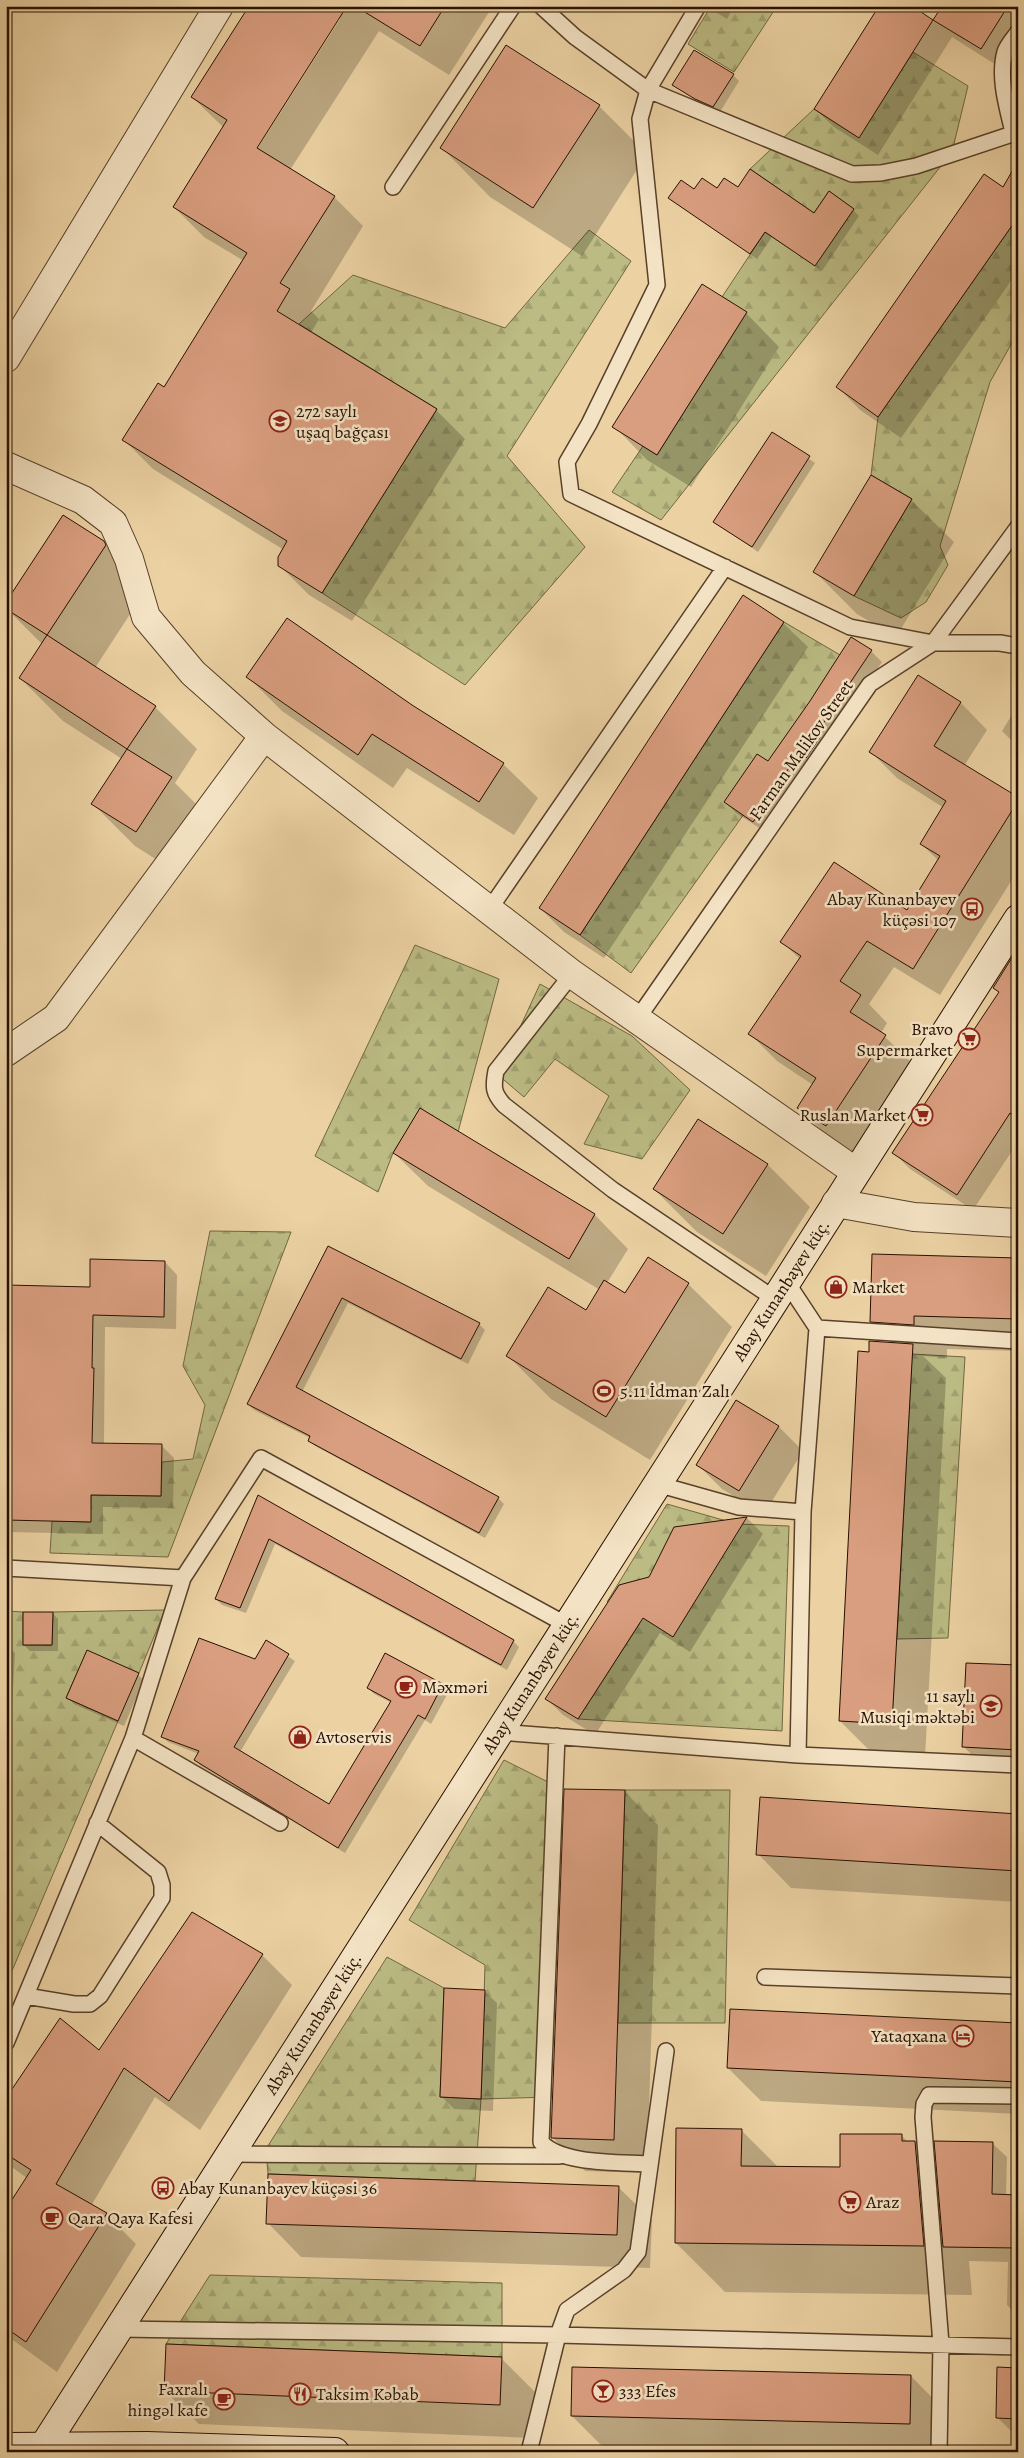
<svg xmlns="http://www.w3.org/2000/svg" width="1024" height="2458" font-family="Alegreya,serif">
<defs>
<pattern id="forest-firs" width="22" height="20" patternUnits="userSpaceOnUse" patternTransform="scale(1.25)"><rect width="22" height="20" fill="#bbbb83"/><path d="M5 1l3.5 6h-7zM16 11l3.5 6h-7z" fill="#a1a06f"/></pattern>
</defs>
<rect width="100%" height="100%" fill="#ecd2a3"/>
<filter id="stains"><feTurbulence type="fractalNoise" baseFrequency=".004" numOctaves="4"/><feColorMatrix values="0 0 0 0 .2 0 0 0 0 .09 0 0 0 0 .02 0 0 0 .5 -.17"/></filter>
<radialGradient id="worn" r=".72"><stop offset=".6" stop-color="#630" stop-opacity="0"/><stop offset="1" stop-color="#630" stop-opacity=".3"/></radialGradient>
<path fill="url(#forest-firs)" stroke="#716642" d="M711 6H777L734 72 688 44Z
M913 52 968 86 952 152 661 520 612 492 643 446 657 455 746 313 722 297 765 232 815 265 854 209 829 191 814 213 750 169 814 109 859 137Z
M1018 217V332L990 382 940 546 948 565 926 602 901 618 854 596 912 499 871 475 878 417Z
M589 230 631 261 507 456 585 547 465 685 322 593 437 409 299 324 353 275 505 328Z
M784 622 852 662 631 973 580 935Z
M415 945 499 979 458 1132 420 1109 393 1153 378 1192 315 1156Z
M540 984 632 1036 690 1090 642 1159 584 1144 609 1096 555 1059 524 1097 498 1075Z
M210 1231 291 1232 168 1557 50 1553 52 1521 90 1522 91 1495 161 1496 162 1462 193 1459 205 1405 183 1366Z
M912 1354 965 1357 948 1638 897 1639Z
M667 1504 737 1524 789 1526 782 1731 578 1719 640 1623 607 1602Z
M165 1610 139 1673 87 1651 66 1698 118 1721 6 1985V1611L23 1612V1645H52L53 1612Z
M504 1760 560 1788 551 2097 481 2099 475 2181 268 2174 266 2149 387 1957 444 1988 440 2097 481 2099 485 1965 409 1920Z
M625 1790H730L725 2023H618Z
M210 2275 502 2283V2357L166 2344Z"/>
<path fill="#0003" fill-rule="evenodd" d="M251 6H493L449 75 379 31 290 170 334 197 363 226 311 311 319 319 311 333 436 410 465 439 352 621 309 595 279 565 284 550 153 469 124 440 165 389 244 261 204 237 174 207 224 128 192 97ZM337 19H340L254 154 252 152Z
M706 6H734L727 19Z
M909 6 934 22 943 6H1018V49L1004 70 952 37 878 155 834 127 815 109Z
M733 75 739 81 720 112 702 105 674 85Z
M599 106 647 154 582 256 490 197 442 148Z
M1018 164V271L901 438 860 410 838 387 1004 189Z
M738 189 814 215 853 210 859 216 822 271 772 237 757 259 670 198 694 191Z
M746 313 779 347 691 487 647 460 614 426Z
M772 433 815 463 758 552 715 522Z
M911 500 954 542 896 637 857 614 815 572Z
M103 542 147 588 95 668 155 707 197 749 175 783 213 821 179 874 135 846 93 804 122 759 63 721 20 678 42 644 6 608Z
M743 597 783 623 808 647 604 958 564 932 540 908Z
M871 651 882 662 826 745 764 831 736 813 726 802 768 763Z
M918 676 961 703 987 730 964 766 1018 799V870L940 995 894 967 869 1004 887 1023 881 1033 912 1063 853 1152 825 1134 798 1107 813 1085 777 1061 750 1034 800 959 782 942 908 911 939 861 921 844 944 808 897 778 871 752Z
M248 677 412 706 503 764 538 798 514 835 407 768 393 788 282 711Z
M1018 705V747L1002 731Z
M1018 951V1142L973 1210 910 1169 894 1153 1000 993 994 987Z
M420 1110 595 1215 628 1249 607 1283 626 1295 688 1284 732 1327 650 1460 551 1399 507 1355 586 1312 600 1290 428 1186 394 1153Z
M698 1121 768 1165 810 1207 766 1276 697 1232 654 1189Z
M329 1248 479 1324 485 1330 468 1364 348 1303 302 1392 498 1498 504 1504 485 1538 315 1446 309 1441 310 1438 254 1410 248 1404Z
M1018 1259V1351L947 1349V1358L923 1356 946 1378 925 1757 873 1754 840 1721 893 1344 871 1322Z
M165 1262 177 1275 176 1329 105 1327 104 1444 162 1446 174 1458 173 1508 103 1507V1534L6 1532V1286L91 1288Z
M737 1401 779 1427 803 1451 764 1514 722 1489 698 1465Z
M259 1497 513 1641 519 1647 507 1670 275 1544 246 1613 222 1605 216 1599Z
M747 1518 763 1534 690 1652 660 1633 595 1735 563 1715 547 1699 650 1578 675 1529Z
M52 1613 58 1619V1651H30L24 1645Z
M266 1642 295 1661 240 1752 329 1806 392 1703 374 1694 368 1688 385 1655 443 1685 449 1691 431 1724 425 1720 345 1853 201 1766 195 1760 199 1754 168 1742 162 1736 255 1661Z
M6 1644 15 1653 6 1813Z
M88 1652 138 1675 144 1680 124 1726 74 1704 68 1698Z
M1018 1666V1761L976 1759 964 1747Z
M625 1792 658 1825 647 2173 585 2171 552 2137Z
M1018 1815V1902L791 1888 758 1854Z
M262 1955 292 1985 200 2130 155 2097 91 2206 106 2214 136 2244 57 2372 6 2335V2211L27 2178 6 2163V2100L99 2051Z
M484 1991 497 2003 493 2111 454 2109 441 2096Z
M1018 2025V2114L761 2101 728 2068Z
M741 2130 779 2168 841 2169 902 2136 908 2142H915L937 2165 992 2143 1007 2157 1006 2196H1018V2316L1007 2305 1008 2262 969 2261 972 2295 725 2292 676 2243Z
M618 2187 652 2220 650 2268 301 2257 268 2223Z
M501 2358 535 2392 533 2438 199 2424 165 2391Z
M1018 2369V2438L997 2417Z
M911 2376 944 2410 943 2452H724L605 2449 572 2416Z"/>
<path fill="#d99e7f" stroke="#271001" d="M249 6H347L257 148 335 196 280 283 290 289 277 311 437 409 322 593 278 566V557L287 541 122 440 158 383 164 387 247 253 173 207 227 120 191 97Z
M355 6H445L420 46Z
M879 6H912L933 20 859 138 814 109Z
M942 6H1008L981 49 933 20Z
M506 45 600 105 533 208 440 148Z
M694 50 734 74 713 107 695 99 672 85Z
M1018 161V217L878 417 836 387 984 174 1003 187Z
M750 169 814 213 829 191 854 209 815 266 765 232 750 254 668 198 681 180 694 189 702 178 717 188 724 178 738 187Z
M702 284 747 312 657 455 612 427Z
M772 432 810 456 752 547 713 522Z
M871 475 912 499 854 596 813 572Z
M63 515 104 541 106 545 47 635 6 609V602Z
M743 595 784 622 580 935 539 908Z
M287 618 412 705 504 763 479 802 372 734 358 755 246 677Z
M47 635 156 706 127 749 19 678Z
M851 637 872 650 816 734 820 737 806 758 799 753 753 822 724 802 757 754 768 761 810 701Z
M918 675 961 702 934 746 1018 797V801L913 969 867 941 840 981 861 995 850 1012 886 1035 826 1126 797 1108 816 1078 748 1034 801 956 780 942 834 862 907 910 940 856 920 844 946 801 869 752Z
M127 749 172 777 136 832 91 804Z
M1018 948V1119L1010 1113 957 1195 892 1153 999 992 993 988Z
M420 1108 595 1214 569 1259 393 1153Z
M698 1119 768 1164 723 1234 653 1189Z
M328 1246 480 1323 461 1359 342 1298 296 1387 499 1497 479 1533 308 1441 310 1436 247 1404Z
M872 1254 1018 1258V1319L914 1316V1325L870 1322Z
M648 1257 689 1283 606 1417 506 1356 548 1287 586 1310 604 1280 625 1293Z
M90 1259 165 1261 164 1317 93 1315 92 1368H94L92 1443 162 1444 161 1496 91 1495V1522L6 1520V1285L90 1287Z
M869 1341 913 1344 892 1724 839 1721 858 1351 869 1352Z
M736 1400 779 1426 739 1491 696 1465Z
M258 1495 514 1640 501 1665 269 1539 240 1608 215 1599Z
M747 1517 673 1637 643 1618 578 1719 545 1699 619 1585 649 1577 674 1527Z
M23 1612H53L52 1645H23Z
M199 1638 255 1659 266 1640 289 1654 234 1747 329 1804 391 1701 367 1688 385 1653 443 1684 425 1719 418 1715 338 1848 194 1760 199 1751 161 1737Z
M87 1650 139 1673 118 1721 66 1698Z
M966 1663 1018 1665V1750L962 1747Z
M564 1789 625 1790 614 2140 551 2138Z
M760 1797 1018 1814V1871L756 1855Z
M192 1912 263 1954 169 2101 124 2068 56 2184 107 2213 26 2342 6 2328V2209L31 2170 6 2154V2098L60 2018 99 2050Z
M444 1988 485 1990 481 2099 440 2097Z
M730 2009 1018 2023V2082L727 2068Z
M676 2128 742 2129 741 2166 840 2167V2134H902V2141H915L924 2246 675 2243Z
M934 2141 993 2142 992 2194 1018 2195V2248L943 2247Z
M268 2174 619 2186 617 2235 266 2224Z
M166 2344 502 2357 500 2405 164 2391Z
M572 2367 911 2375 910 2424 571 2416Z
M997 2367 1018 2368V2419L996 2418Z"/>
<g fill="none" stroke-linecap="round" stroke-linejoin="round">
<g stroke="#58402a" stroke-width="18">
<path id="lane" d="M541 6 575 37 648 90 852 174 881 173 916 166 1018 132
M698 6 648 90 640 119 657 285 589 424 567 462 571 494 850 627 933 643H1000L1018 646
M1013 132C1007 107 998 77 1005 52 1007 45 1014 38 1018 32
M393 187 513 6
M489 910 725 567
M572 974 496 1071C493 1087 493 1093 504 1105L613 1190 775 1299
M638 1018 870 684 933 643 1018 527
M786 1281 817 1328 803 1512 798 1755 1018 1765
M817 1328 1018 1341
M657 1484 739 1507 803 1512
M6 1568 183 1578
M499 1732 798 1755
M557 1736 541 2142C561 2165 621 2162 650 2164
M133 1738 280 1823
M765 1977 1018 1986
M26 1996 74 2004H90L100 1996 162 1898V1885L158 1872 97 1823
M6 2043 133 1738 183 1578 261 1458 567 1625
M229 2154 560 2156
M118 2329 558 2335 1018 2347
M529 2452 558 2335 567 2310 624 2270 638 2252 666 2051
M939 2452 941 2344 923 2117 924 2104 929 2095 1018 2096"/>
</g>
<g stroke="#58402a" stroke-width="30">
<path id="street" d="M6 358 219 6
M6 466 83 500 113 523 129 559 146 617 193 673 264 736 572 974 856 1172
M6 1052 56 1018 264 736
M836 1203 914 1217 1018 1223"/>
</g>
<g stroke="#271001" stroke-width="30">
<g id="secondary">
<path d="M6 2447 147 2446 335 2452"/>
<path id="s1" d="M40 2452 1018 919"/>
</g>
</g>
<use href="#lane" stroke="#f3e2c3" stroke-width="15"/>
<use href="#street" stroke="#f3e2c3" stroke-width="28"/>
<use href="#secondary" stroke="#f3e2c3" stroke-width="28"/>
</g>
<defs>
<g id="school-ring" transform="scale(1.125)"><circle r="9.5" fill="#f3e2c3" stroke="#8f2418" stroke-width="1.5"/><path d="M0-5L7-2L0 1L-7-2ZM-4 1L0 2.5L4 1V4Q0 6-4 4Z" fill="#8f2418"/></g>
<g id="bus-ring" transform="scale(1.125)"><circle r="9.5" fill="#f3e2c3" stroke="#8f2418" stroke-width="1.5"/><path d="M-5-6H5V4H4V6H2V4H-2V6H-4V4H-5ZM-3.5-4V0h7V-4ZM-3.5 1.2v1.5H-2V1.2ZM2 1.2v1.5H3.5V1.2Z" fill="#8f2418"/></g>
<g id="supermarket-ring" transform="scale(1.125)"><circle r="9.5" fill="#f3e2c3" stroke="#8f2418" stroke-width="1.5"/><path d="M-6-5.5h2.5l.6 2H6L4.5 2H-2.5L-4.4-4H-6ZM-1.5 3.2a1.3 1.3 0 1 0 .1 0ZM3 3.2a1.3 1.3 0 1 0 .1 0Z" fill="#8f2418"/></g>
<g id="shop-ring" transform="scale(1.125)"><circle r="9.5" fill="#f3e2c3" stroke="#8f2418" stroke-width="1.5"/><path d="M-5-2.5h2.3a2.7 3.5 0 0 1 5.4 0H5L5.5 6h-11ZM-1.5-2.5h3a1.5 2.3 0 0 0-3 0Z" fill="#8f2418"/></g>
<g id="stadium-ring" transform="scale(1.125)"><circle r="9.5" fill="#f3e2c3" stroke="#8f2418" stroke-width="1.5"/><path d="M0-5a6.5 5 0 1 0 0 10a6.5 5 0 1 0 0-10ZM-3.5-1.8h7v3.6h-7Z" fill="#8f2418"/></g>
<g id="cafe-ring" transform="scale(1.125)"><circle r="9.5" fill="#f3e2c3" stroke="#8f2418" stroke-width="1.5"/><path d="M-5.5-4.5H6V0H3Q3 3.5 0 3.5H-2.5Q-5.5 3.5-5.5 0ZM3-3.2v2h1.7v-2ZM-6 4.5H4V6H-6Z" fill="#8f2418"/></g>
<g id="hotel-ring" transform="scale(1.125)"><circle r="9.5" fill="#f3e2c3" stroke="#8f2418" stroke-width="1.5"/><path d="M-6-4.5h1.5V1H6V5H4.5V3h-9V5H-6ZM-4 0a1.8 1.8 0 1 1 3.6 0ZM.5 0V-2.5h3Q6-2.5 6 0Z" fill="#8f2418"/></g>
<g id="bar-ring" transform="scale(1.125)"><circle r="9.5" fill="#f3e2c3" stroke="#8f2418" stroke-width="1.5"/><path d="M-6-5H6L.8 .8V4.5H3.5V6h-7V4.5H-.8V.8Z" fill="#8f2418"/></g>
<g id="restaurant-ring" transform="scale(1.125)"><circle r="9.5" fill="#f3e2c3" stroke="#8f2418" stroke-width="1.5"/><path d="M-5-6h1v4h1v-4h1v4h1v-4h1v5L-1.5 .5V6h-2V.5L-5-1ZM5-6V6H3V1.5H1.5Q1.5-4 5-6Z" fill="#8f2418"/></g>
</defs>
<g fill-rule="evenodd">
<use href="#school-ring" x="280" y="421"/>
<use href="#bus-ring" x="972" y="909"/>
<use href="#supermarket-ring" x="969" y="1039"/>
<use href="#supermarket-ring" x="922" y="1115"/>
<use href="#shop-ring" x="836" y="1287"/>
<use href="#stadium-ring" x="604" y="1391"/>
<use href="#cafe-ring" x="406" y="1687"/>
<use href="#school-ring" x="991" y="1706"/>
<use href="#shop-ring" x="300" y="1737"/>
<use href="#hotel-ring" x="963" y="2036"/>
<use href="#bus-ring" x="163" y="2188"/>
<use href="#supermarket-ring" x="850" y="2202"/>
<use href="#cafe-ring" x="52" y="2218"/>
<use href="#bar-ring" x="603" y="2391"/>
<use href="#restaurant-ring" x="300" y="2394"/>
<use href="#cafe-ring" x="224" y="2399"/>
</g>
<g text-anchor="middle" stroke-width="5" stroke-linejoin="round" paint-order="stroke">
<g font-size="18" fill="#271001" stroke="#f3e2c3" text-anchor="start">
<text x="296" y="417">272 saylı<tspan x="296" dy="21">uşaq bağçası</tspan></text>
<text x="956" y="905" text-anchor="end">Abay Kunanbayev<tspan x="956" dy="21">küçəsi 107</tspan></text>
<text x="953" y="1035" text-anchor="end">Bravo<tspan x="953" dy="21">Supermarket</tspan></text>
<text x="906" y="1121" text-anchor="end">Ruslan Market</text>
<text x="852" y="1293">Market</text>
<text x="620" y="1397">5.11 İdman Zalı</text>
<text x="422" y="1693">Məxməri</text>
<text x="975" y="1702" text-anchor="end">11 saylı<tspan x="975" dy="21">Musiqi məktəbi</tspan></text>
<text x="316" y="1743">Avtoservis</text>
<text x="947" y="2042" text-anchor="end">Yataqxana</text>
<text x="179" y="2194">Abay Kunanbayev küçəsi 36</text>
<text x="866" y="2208">Araz</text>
<text x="68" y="2224">Qara Qaya Kafesi</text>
<text x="208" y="2395" text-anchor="end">Faxralı<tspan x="208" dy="21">hingəl kafe</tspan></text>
<text x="619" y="2397">333 Efes</text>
<text x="316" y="2400">Taksim Kəbab</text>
</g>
<g font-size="18" fill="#271001" stroke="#f3e2c3">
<text transform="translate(801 750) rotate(-55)" y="6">Farman Malikov Street</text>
<text dy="6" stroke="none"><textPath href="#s1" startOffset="1378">Abay Kunanbayev küç.</textPath></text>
<text dy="6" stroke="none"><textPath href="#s1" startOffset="912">Abay Kunanbayev küç.</textPath></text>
<text dy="6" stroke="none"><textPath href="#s1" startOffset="508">Abay Kunanbayev küç.</textPath></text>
</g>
</g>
<rect width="1024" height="2458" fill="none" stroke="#ecd2a3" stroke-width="25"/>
<rect x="8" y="8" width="1009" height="2443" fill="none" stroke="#271001" stroke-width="2.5"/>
<rect x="12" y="12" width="999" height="2433" fill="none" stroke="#271001"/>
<rect width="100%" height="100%" filter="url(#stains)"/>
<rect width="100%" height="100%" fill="url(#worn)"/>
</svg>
